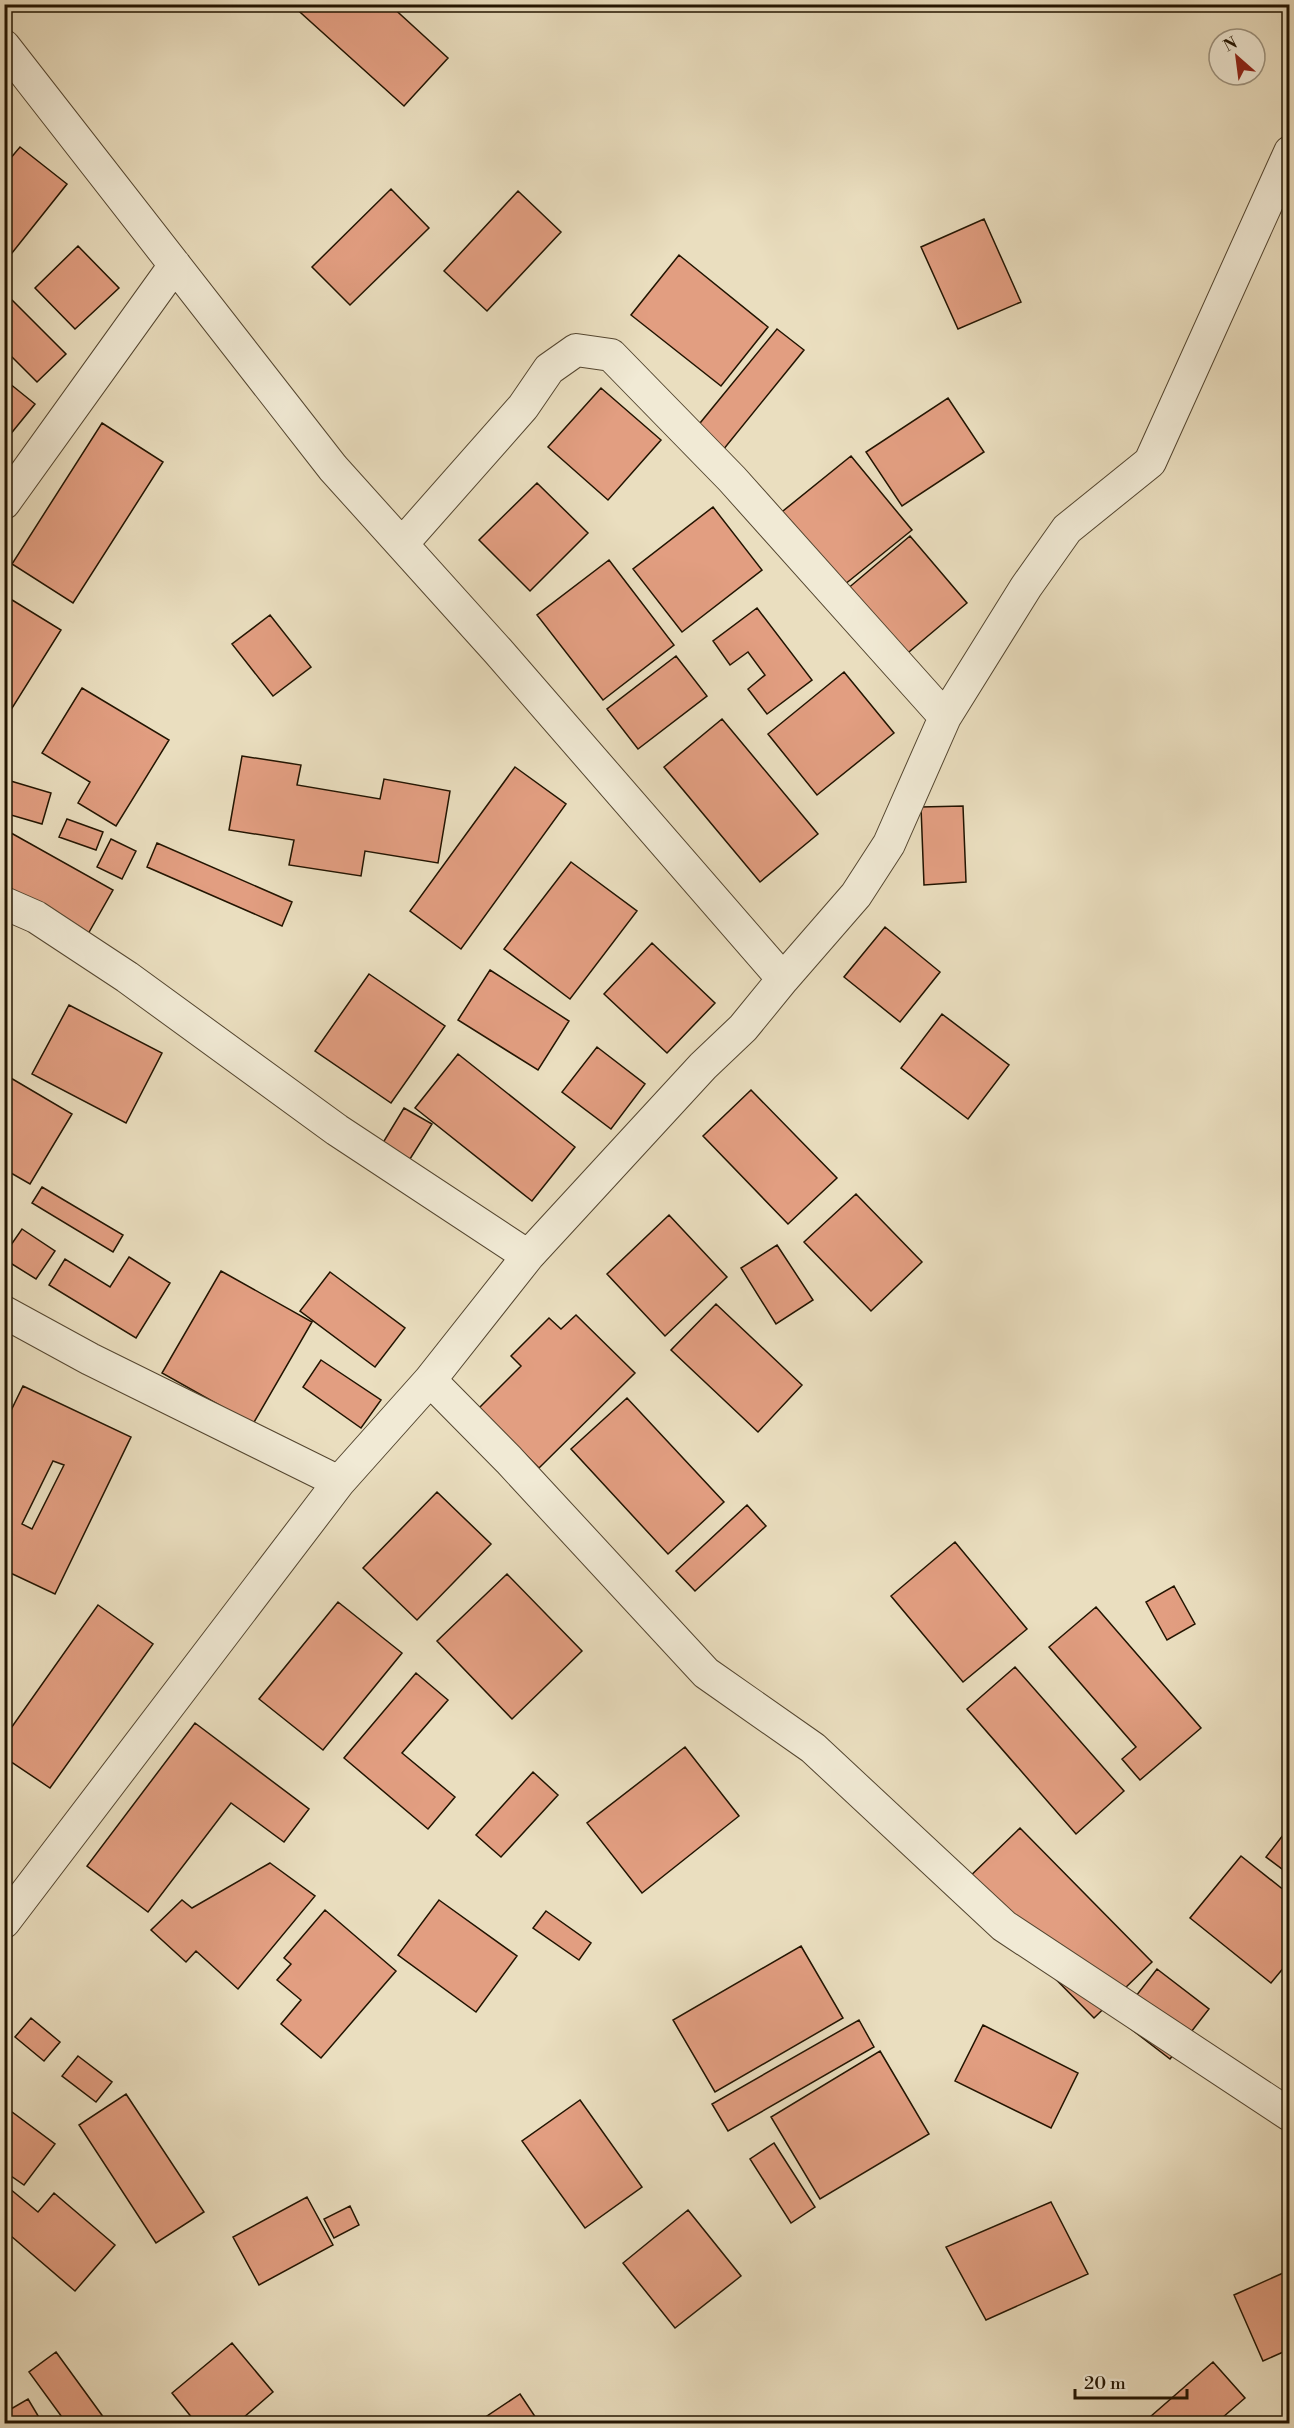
<svg xmlns="http://www.w3.org/2000/svg" width="1294" height="2428" font-family="'Libre Bodoni',serif">
<rect width="100%" height="100%" fill="#eadebf"/>
<filter id="stains"><feTurbulence type="fractalNoise" baseFrequency=".00333" numOctaves="4"/><feColorMatrix values="0 0 0 0 .2 0 0 0 0 .09 0 0 0 0 .02 0 0 0 .5 -.17"/></filter>
<radialGradient id="worn" r=".72"><stop offset=".6" stop-color="#630" stop-opacity="0"/><stop offset="1" stop-color="#630" stop-opacity=".3"/></radialGradient>
<path fill="#e29e81" stroke="#221401" stroke-width="1.5" fill-rule="evenodd" d="M291 4H389L448 58 404 106Z
M20 147 67 184 4 263V166Z
M391 189 429 228 350 305 312 267Z
M518 191 561 232 487 311 444 271Z
M984 219 1021 302 958 329 921 247Z
M78 246 119 288 75 329 35 288Z
M679 255 768 327 721 386 631 315Z
M5 293 66 354 37 382 4 349Z
M777 329 804 350 723 450 696 428Z
M4 379 35 404 9 436 4 433Z
M601 388 661 440 608 500 548 447Z
M948 398 984 452 902 506 866 452Z
M102 423 163 462 73 603 12 564Z
M851 456 912 530 839 589 778 515Z
M537 483 588 533 530 591 479 540Z
M713 507 762 570 682 632 633 569Z
M910 536 967 603 903 657 846 590Z
M609 560 674 645 603 700 537 615Z
M4 595 61 630 4 721Z
M757 608 812 680 767 714 748 689 765 675 748 652 730 665 713 641Z
M270 615 311 667 273 696 232 644Z
M676 656 707 696 638 749 607 709Z
M844 672 894 733 817 795 768 734Z
M82 688 169 740 116 826 78 803 90 782 42 753Z
M722 719 818 834 760 882 664 767Z
M242 756 301 765 297 785 380 799 384 779 450 791 438 863 365 851 361 876 289 865 294 840 229 830Z
M515 767 566 804 461 949 410 911Z
M4 779 51 793 42 824 4 813Z
M963 806 966 882 924 885 921 807Z
M67 819 103 832 96 850 59 837Z
M4 829 113 890 88 934 4 887Z
M111 839 136 851 122 879 97 867Z
M157 843 292 902 282 926 147 867Z
M571 862 637 911 570 999 504 949Z
M885 927 940 972 900 1022 844 977Z
M652 943 715 1003 667 1053 604 994Z
M490 970 569 1021 538 1070 458 1020Z
M369 974 445 1026 391 1103 315 1051Z
M69 1005 162 1053 126 1123 32 1074Z
M942 1014 1009 1065 968 1119 901 1068Z
M597 1047 645 1084 611 1129 562 1092Z
M458 1054 575 1147 532 1201 415 1108Z
M4 1074 72 1114 30 1184 4 1169Z
M751 1090 837 1178 788 1224 703 1136Z
M404 1108 432 1124 405 1167 378 1151Z
M42 1187 123 1235 113 1252 32 1203Z
M856 1194 922 1262 871 1311 804 1242Z
M669 1215 727 1277 665 1336 607 1274Z
M22 1229 55 1251 36 1279 4 1259V1255Z
M777 1245 813 1300 776 1324 741 1268Z
M129 1257 170 1283 136 1338 49 1285 65 1259 110 1287Z
M221 1271 312 1322 253 1424 162 1373Z
M330 1272 405 1328 375 1367 300 1311Z
M716 1304 802 1385 758 1432 671 1350Z
M576 1315 635 1373 539 1468 479 1408 521 1366 511 1356 549 1318 561 1329Z
M321 1360 381 1400 361 1428 303 1387Z
M23 1386 131 1437 55 1594 4 1570V1425ZM53 1461 64 1465 32 1529 22 1524Z
M627 1398 724 1502 668 1554 571 1449Z
M437 1492 491 1544 417 1620 363 1568Z
M747 1505 766 1526 695 1591 676 1571Z
M955 1542 1027 1629 963 1682 891 1596Z
M507 1574 582 1651 512 1719 437 1641Z
M1174 1586 1195 1624 1167 1640 1146 1602Z
M338 1602 402 1653 323 1750 259 1699Z
M98 1605 153 1644 50 1788 4 1757V1738Z
M1096 1607 1201 1728 1140 1780 1122 1759 1136 1747 1049 1647Z
M1015 1667 1124 1791 1076 1834 967 1709Z
M416 1673 448 1700 402 1753 455 1797 428 1829 344 1758Z
M195 1723 309 1809 284 1842 231 1803 148 1912 87 1866Z
M685 1747 739 1816 642 1893 587 1823Z
M533 1772 558 1795 501 1857 476 1835Z
M1020 1828 1152 1962 1094 2018 962 1884Z
M1287 1830 1290 1833V1875L1266 1857Z
M1241 1856 1290 1895V1960L1271 1983 1190 1918Z
M270 1863 315 1896 238 1989 196 1951 186 1962 151 1930 182 1900 192 1908Z
M439 1900 517 1956 476 2012 398 1955Z
M325 1910 396 1971 321 2058 281 2024 301 2000 277 1980 291 1964 284 1958Z
M546 1911 591 1943 579 1960 533 1928Z
M801 1946 843 2018 715 2092 673 2020Z
M1157 1969 1209 2009 1170 2059 1118 2019Z
M31 2018 60 2042 44 2061 15 2037Z
M859 2020 874 2047 728 2131 712 2104Z
M983 2025 1078 2073 1051 2128 955 2081Z
M880 2051 929 2134 820 2199 771 2117Z
M78 2056 112 2082 96 2102 62 2076Z
M126 2094 204 2212 156 2243 79 2125Z
M580 2100 642 2187 585 2228 522 2141Z
M4 2106 55 2144 24 2185 4 2171Z
M774 2143 815 2207 791 2223 750 2159Z
M4 2184 38 2212 54 2193 115 2245 75 2291 4 2230Z
M307 2197 333 2245 259 2285 233 2237Z
M1051 2202 1088 2274 986 2320 946 2247Z
M350 2206 359 2225 334 2238 324 2219Z
M688 2210 741 2276 675 2328 623 2263Z
M1290 2270V2349L1263 2361 1234 2295Z
M232 2343 273 2392 236 2424H197L172 2393Z
M56 2352 104 2418 97 2424H67L29 2372Z
M1213 2362 1245 2398 1215 2424H1142Z
M520 2394 540 2424H475Z
M28 2399 43 2424H4V2413Z"/>
<g fill="none" stroke-linecap="round" stroke-linejoin="round">
<g stroke="#544630" stroke-width="34">
<path id="street" d="M4 46 333 468 498 651 783 979 743 1028 703 1066 528 1256 430 1380 339 1482 4 1922
M4 503 175 265
M402 544 523 407 549 369 576 350 611 355 732 479 945 717
M4 903 36 917 127 977 337 1130 528 1256
M783 979 856 895 889 844 945 717 1026 587 1067 529 1150 462 1290 152
M4 1312 90 1359 339 1482
M430 1380 509 1460 706 1673 813 1748 1004 1926 1290 2115"/>
</g>
<use href="#street" stroke="#f1ead5" stroke-width="32"/>
</g>
<rect width="1294" height="2428" fill="none" stroke="#eadebf" stroke-width="24"/>
<rect x="6" y="6" width="1282" height="2416" fill="none" stroke="#221401" stroke-width="3"/>
<rect x="12" y="12" width="1270" height="2404" fill="none" stroke="#221401" stroke-width="1.5"/>
<g transform="translate(1237 57) rotate(332)"><circle r="28" fill="#f1ead5" stroke="#9e9480" stroke-width="1.5"/>
<path d="M0-4.5L10 22L0 15L-10 22Z" fill="#8f2418"/>
<text y="-9" font-size="16" font-weight="bold" text-anchor="middle" fill="#221401">N</text>
</g>
<path d="M1075 2389v9h112v-9" fill="none" stroke="#221401" stroke-width="3"/>
<text x="1084" y="2389" font-size="18" fill="#221401" stroke="#f1ead5" stroke-width="4.5" paint-order="stroke">20 m</text>
<rect width="100%" height="100%" filter="url(#stains)"/>
<rect width="100%" height="100%" fill="url(#worn)"/>
</svg>
